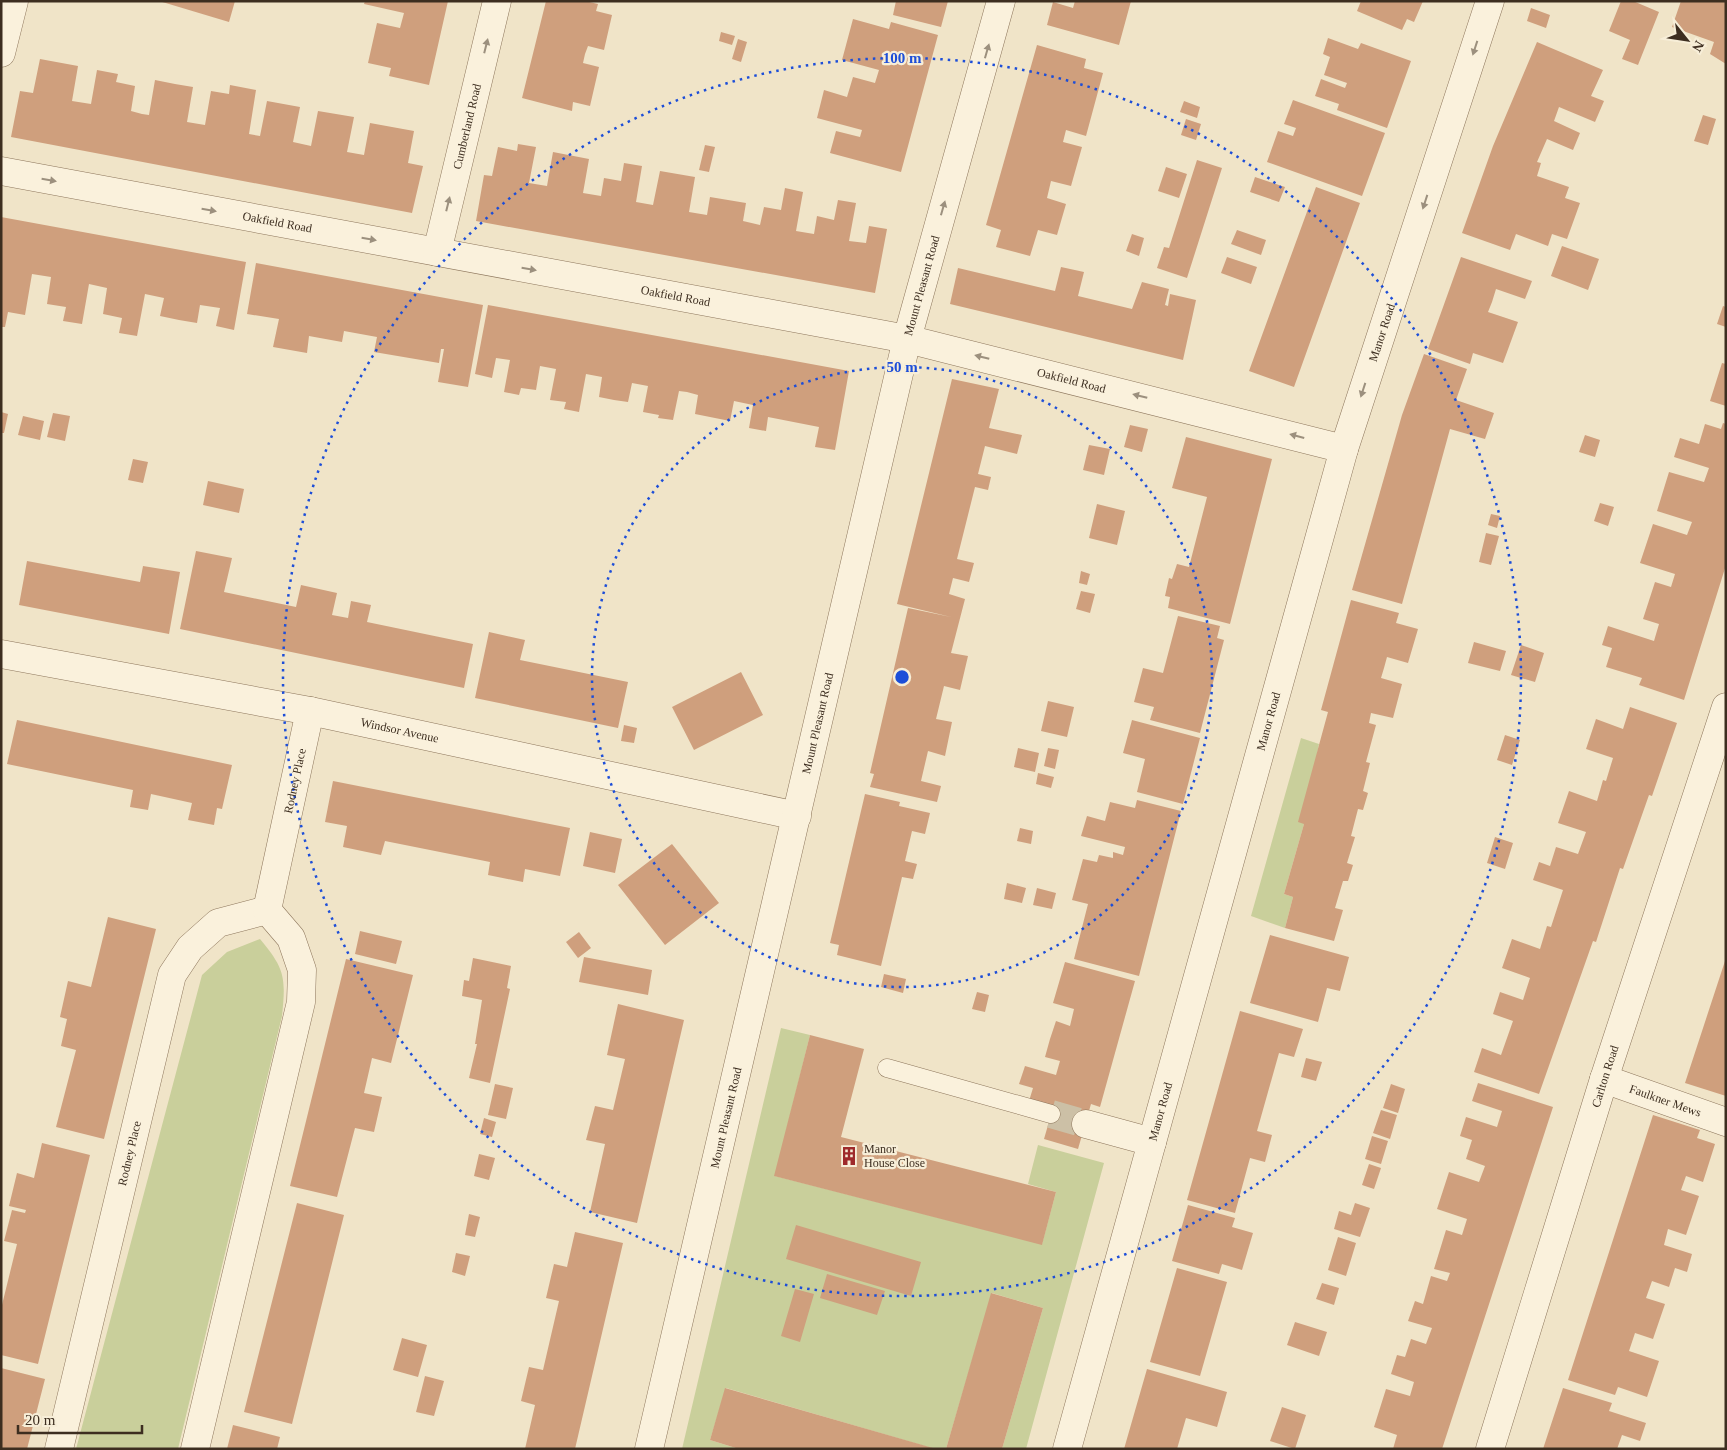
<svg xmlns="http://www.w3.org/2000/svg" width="1727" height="1450" font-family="'Times New Roman',serif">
<rect width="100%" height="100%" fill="#f0e4c8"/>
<path fill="#c9cf9b" d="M1301 738 1319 744 1304 824 1284 894 1293 897 1285 928 1251 916Z
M260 939C285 969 286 977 282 1016L178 1449H76L202 975 227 952Z
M781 1028 810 1035 775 1176 1042 1244 1056 1192 1028 1184 1038 1145 1104 1163 1026 1449H1002L1043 1308 992 1293 946 1449H935L726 1388 710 1440 739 1449H682Z"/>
<path fill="#cf9f7d" d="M159 1H235L229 22Z
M365 1H448L429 85 389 76 391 68 368 63 377 23 400 28 404 13 364 4Z
M546 1H585L598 4 596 11 612 15 604 50 588 46 585 54 583 63 599 67 590 106 573 102 572 111 522 98Z
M896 1H948L941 27 893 15Z
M1075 1H1131L1119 45 1047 25 1053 2 1073 8Z
M1361 1H1423L1414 22 1407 19 1402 30 1357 11Z
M1621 1H1633L1659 12 1638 65 1622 59 1630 40 1609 31Z
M1681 1H1726V64L1710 54 1714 42 1672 27Z
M1531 8 1550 15 1546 28 1527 21Z
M853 19 889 29 891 22 938 35 901 172 830 153 836 131 860 137 862 130 817 118 824 90 847 97 853 77 875 83 879 70 842 60Z
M721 32 735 36 732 45 719 41Z
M1328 38 1358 49 1361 43 1411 61 1387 128 1337 110 1339 104 1315 96 1321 79 1345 88 1347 83 1324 75 1330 57 1323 54Z
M738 39 747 42 741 62 732 59Z
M1537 42 1603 70 1591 96 1604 101 1595 122 1559 107 1554 121 1580 133 1573 150 1547 139 1537 162 1541 163 1537 176 1569 187 1565 198 1580 203 1567 239 1552 234 1548 246 1516 234 1510 250 1462 233 1493 146Z
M1037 45 1086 59 1084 68 1103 73 1086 136 1066 130 1063 142 1082 147 1071 186 1051 181 1047 198 1066 204 1057 235 1038 230 1030 256 996 247 1001 230 986 225Z
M40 59 78 66 72 101 91 104 97 70 118 74 116 82 135 86 131 111 142 114 149 115 155 80 175 84 193 87 187 122 205 125 211 91 229 94 230 85 256 90 249 134 260 136 267 101 300 107 293 142 311 146 318 111 354 117 347 152 364 155 370 123 414 131 408 163 423 166 412 213 11 137 20 91 33 93Z
M1293 100 1385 133 1362 196 1267 162 1278 131 1293 136 1296 128 1284 124Z
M1184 101 1200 107 1197 118 1180 112Z
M1703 115 1716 119 1708 145 1694 141Z
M1186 119 1201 124 1196 140 1181 135Z
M518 144 536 147 529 183 547 186 553 152 589 159 583 193 601 196 604 178 621 181 624 163 642 166 636 202 653 205 660 171 695 177 689 212 707 215 710 197 746 203 743 221 760 225 764 207 781 210 785 188 803 192 796 231 814 234 817 216 834 220 838 200 856 203 849 241 866 243 869 226 887 229 875 293 476 221 484 175 492 176 498 147 517 151Z
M705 145 715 147 709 172 699 170Z
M1197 160 1222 168 1187 278 1157 268 1164 247 1169 248Z
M1166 167 1187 174 1179 198 1158 191Z
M1255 177 1285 187 1279 202 1250 192Z
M1316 187 1360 203 1294 387 1249 371Z
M1 217 246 262 234 330 216 326 220 308 200 305 197 323 179 320 160 316 164 298 145 294 137 336 119 333 122 318 103 314 107 288 89 284 82 324 63 321 66 307 47 304 51 277 32 274 25 315 8 312 5 327H1Z
M1237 230 1266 240 1261 255 1231 244Z
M1132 234 1144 238 1139 256 1126 251Z
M1562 246 1599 259 1588 290 1551 276Z
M1227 257 1257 267 1251 284 1221 273Z
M1461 257 1532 281 1525 299 1496 289 1492 302 1488 312 1518 322 1503 363 1473 353 1470 364 1428 349Z
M256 263 483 305 468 387 438 382 444 349H441L439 363 374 352 377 337 344 331 342 342 309 336 307 353 273 347 279 319 247 314Z
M1061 267 1084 272 1078 296 1132 309 1142 282 1169 289 1165 305 1168 306 1170 294 1196 300 1183 360 950 304 958 268 1055 291Z
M488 305 849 371 835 450 815 447 819 427 768 417 766 431 749 428 753 405 734 401 730 421 695 414 698 395 687 392 679 391 673 420 658 418 659 415 643 412 648 386 632 383 628 402 614 400 599 397 602 377 586 374 579 412 564 409 566 402 550 400 556 369 540 366 536 390 521 388 519 395 504 392 510 360 496 358 492 378 475 374Z
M1723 306 1726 307V327L1717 324Z
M1424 354 1467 369 1456 400 1494 413 1485 439 1450 429 1402 604 1352 590 1402 415Z
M1722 363 1726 364V406L1710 401Z
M952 379 999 389 989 428 1022 435 1017 454 985 446 978 474 991 477 988 490 975 487 957 559 974 563 969 582 953 578 949 594 965 599 951 653 968 656 960 690 944 686 936 719 952 722 945 756 928 751 921 781 941 786 937 802 870 787 874 774 870 773 908 608 951 617 897 604Z
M1 412 8 414 4 433H1Z
M53 413 70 416 65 441 47 437Z
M23 416 44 421 40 440 18 435Z
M1723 423 1726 424V565L1684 700 1639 685 1642 678 1606 667 1612 648 1602 645 1608 626 1654 641 1659 624 1643 619 1655 582 1671 587 1675 574 1640 563 1653 524 1687 535 1692 522 1657 511 1669 472 1704 482 1709 468 1674 457 1680 438 1699 444 1705 424 1721 429Z
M1130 425 1148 429 1142 452 1124 447Z
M1585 435 1600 440 1595 457 1579 452Z
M1186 437 1272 459 1230 624 1168 608 1170 597 1165 596 1169 578 1172 579 1177 564 1189 567 1207 497 1172 488Z
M1089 445 1110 449 1104 475 1083 470Z
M133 459 148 462 143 483 128 480Z
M208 481 244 489 239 513 203 505Z
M1600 503 1614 507 1608 526 1594 521Z
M1097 504 1125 511 1117 545 1089 538Z
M1491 514 1500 516 1497 528 1488 525Z
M1486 533 1499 536 1491 565 1479 562Z
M196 551 232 558 224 592 296 607 301 585 337 593 332 615 348 618 351 601 371 605 367 622 473 644 464 688 180 629Z
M27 561 140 582 143 566 180 572 169 634 19 605Z
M1081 571 1090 574 1087 585 1079 583Z
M1081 591 1095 594 1090 613 1076 609Z
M1351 600 1399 613 1396 623 1418 629 1408 663 1387 657 1384 668 1381 678 1402 684 1393 718 1371 713 1369 723 1376 725 1366 762 1370 763 1363 791 1368 793 1363 810 1358 809 1351 836 1355 837 1347 863 1353 865 1348 881H1343L1335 908 1343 910 1334 941 1285 928 1293 897 1284 894 1304 824 1298 822 1328 712 1321 710Z
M1178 616 1220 626 1217 638 1224 640 1200 733 1150 720 1154 707 1134 702 1143 668 1163 673Z
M489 632 525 640 520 660 628 682 618 728 475 698Z
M1474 642 1506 651 1500 671 1468 663Z
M1521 645 1544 653 1535 682 1511 675Z
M741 672 763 715 694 750 672 707Z
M1048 701 1074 707 1067 737 1041 731Z
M1630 707 1677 723 1652 796 1649 795 1623 869 1620 868 1596 942 1593 941 1539 1094 1474 1072 1482 1048 1501 1055 1513 1021 1493 1014 1500 992 1523 1000 1530 978 1502 968 1512 939 1540 949 1547 926 1551 927 1563 890 1533 880 1539 862 1550 866 1556 847 1578 854 1586 832 1558 823 1569 791 1597 801 1603 780 1606 781 1613 758 1586 749 1596 719 1623 729Z
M17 720 232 765 222 809 217 808 214 825 188 820 192 803 151 794 148 810 130 807 133 790 7 764Z
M1132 720 1200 738 1183 804 1137 792 1145 759 1123 753Z
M624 725 637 728 634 743 621 741Z
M1505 735 1520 740 1512 765 1497 760Z
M1018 748 1039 753 1035 772 1014 767Z
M1048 748 1059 750 1055 769 1044 766Z
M1038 773 1054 777 1051 788 1036 784Z
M333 781 570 828 560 876 525 869 523 882 488 875 490 862 385 841 381 855 343 847 347 826 325 822Z
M865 794 900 802 899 806 930 813 925 834 912 831 905 861 917 864 913 879 902 877 881 966 837 955 839 945 830 943Z
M1137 800 1181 811 1139 976 1074 959 1088 904 1072 900 1083 859 1097 862 1099 855 1113 858V852L1123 855 1125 847 1081 836 1087 816 1105 821 1110 802 1135 808Z
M1020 828 1033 831 1031 844 1017 841Z
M590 832 622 839 615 873 583 866Z
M1495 837 1513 843 1505 869 1487 863Z
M672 844 719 903 665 945 618 885Z
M1007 883 1026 888 1022 903 1004 899Z
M1037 888 1056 893 1052 909 1033 905Z
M108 917 156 929 104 1139 56 1127 76 1050 61 1046 67 1019 60 1017 68 981 91 987Z
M360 931 402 941 396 964 355 954Z
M579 932 591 948 578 958 566 942Z
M1270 935 1349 957 1340 991 1327 988 1318 1022 1250 1003Z
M584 957 652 970 648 995 579 982Z
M473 958 511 966 507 988 510 989 490 1083 469 1078 477 1044H475L482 1000 462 996 464 980 469 981Z
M346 959 413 975 391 1063 372 1058 364 1093 382 1097 374 1132 355 1128 337 1197 290 1186Z
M1725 961H1726V1096L1685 1083Z
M1065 962 1135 981 1100 1107 1091 1104 1078 1149 1044 1139 1053 1108 1029 1101 1033 1088 1019 1084 1025 1066 1056 1075 1060 1061 1045 1057 1050 1039 1056 1021 1070 1026 1074 1009 1053 1003Z
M884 974 906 979 903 993 881 987Z
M977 992 989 995 985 1012 972 1009Z
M618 1004 684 1020 637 1223 590 1212 605 1144 586 1140 595 1106 613 1110 625 1059 607 1055Z
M1240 1011 1303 1029 1294 1057 1279 1053 1257 1131 1272 1135 1265 1162 1250 1158 1235 1213 1187 1200Z
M810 1035 864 1049 841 1137 1056 1192 1042 1245 774 1176Z
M1306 1058 1322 1062 1316 1081 1301 1077Z
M1478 1083 1553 1107 1442 1449H1393L1397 1435 1374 1427 1386 1389 1410 1396 1414 1382 1391 1374 1397 1355 1405 1357 1411 1339 1426 1344 1432 1328 1408 1321 1415 1301 1423 1304 1431 1276 1447 1281 1450 1273 1434 1269 1446 1230 1462 1235 1467 1219 1437 1209 1449 1172 1479 1182 1485 1166 1466 1159 1472 1140 1460 1136 1466 1117 1497 1127 1502 1111 1472 1101Z
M495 1084 513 1088 506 1119 488 1115Z
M1391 1084 1405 1089 1398 1113 1383 1108Z
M1381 1110 1397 1115 1390 1139 1373 1133Z
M1653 1115 1700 1130 1697 1138 1715 1144 1703 1182 1686 1176 1681 1190 1699 1196 1686 1235 1668 1229 1664 1245 1692 1254 1687 1272 1675 1268 1669 1287 1652 1281 1646 1298 1665 1304 1653 1339 1635 1333 1629 1351 1659 1361 1647 1397 1618 1387 1615 1395 1568 1380Z
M484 1118 496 1122 492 1137 480 1134Z
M1372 1136 1388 1141 1381 1164 1365 1159Z
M42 1143 90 1155 38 1364 1 1355V1309L17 1244 4 1241 12 1210 25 1213 26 1210 9 1206 17 1173 34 1178Z
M479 1154 495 1158 489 1180 474 1176Z
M1369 1164 1381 1168 1374 1189 1362 1185Z
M297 1203 344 1215 292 1424 244 1412Z
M1355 1203 1370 1208 1360 1237 1334 1229 1339 1211 1351 1215Z
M1188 1205 1235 1218 1232 1227 1253 1233 1242 1270 1222 1264 1219 1274 1172 1261Z
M469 1214 480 1217 475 1237 465 1235Z
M796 1225 921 1262 911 1296 786 1259Z
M575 1232 623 1243 575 1449H525L535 1405 521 1401 529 1367 543 1370 559 1301 546 1298 554 1264 567 1267Z
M1338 1237 1356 1243 1346 1276 1328 1270Z
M456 1253 470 1256 465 1276 452 1272Z
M1177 1268 1227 1282 1200 1376 1150 1362Z
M827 1274 885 1291 877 1315 820 1298Z
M1322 1283 1339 1288 1334 1305 1316 1299Z
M795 1289 814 1294 800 1342 781 1336Z
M991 1293 1043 1308 1002 1449H946Z
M1295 1322 1327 1332 1319 1356 1287 1345Z
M402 1338 427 1345 418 1377 393 1370Z
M1 1368 45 1379 27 1449H1Z
M1147 1369 1227 1392 1217 1427 1186 1418 1177 1449H1124Z
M425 1376 444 1381 434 1416 416 1412Z
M725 1388 933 1448V1449H739L710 1440Z
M1563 1388 1612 1403 1609 1411 1646 1423 1640 1441 1622 1435 1617 1449H1543Z
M1282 1407 1306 1415 1295 1449 1270 1441Z
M233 1425 280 1437 277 1449H227Z"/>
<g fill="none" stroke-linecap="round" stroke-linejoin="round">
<path stroke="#ccc0a6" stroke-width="28" stroke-dasharray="28 14" stroke-linecap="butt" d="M1051 1114 1086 1124"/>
<g stroke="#8d765c" stroke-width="19">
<path id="lane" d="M887 1068 1051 1114"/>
</g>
<g stroke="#8d765c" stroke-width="29">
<g id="street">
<path d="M1 53 14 1"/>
<path id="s1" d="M1 171 907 339 1344 449"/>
<path id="s2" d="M437 252 497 1"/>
<path id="s3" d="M1 654 310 711 797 816"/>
<path id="s4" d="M267 910 310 711"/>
<path id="s5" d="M1604 1079 1726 1122"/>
<path d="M1086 1124 1152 1142"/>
<path id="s6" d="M59 1449 172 975 190 948 218 923 267 910"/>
<path d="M195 1449 301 1002 302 970 291 938 267 910"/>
<path id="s7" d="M649 1449 907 339 1001 1"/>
<path id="s8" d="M1067 1449 1344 449 1490 1"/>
<path id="s9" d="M1490 1449 1604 1079 1726 707"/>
</g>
</g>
<use href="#lane" stroke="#faf1dc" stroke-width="18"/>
<use href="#street" stroke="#faf1dc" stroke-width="28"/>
</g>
<defs><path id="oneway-solid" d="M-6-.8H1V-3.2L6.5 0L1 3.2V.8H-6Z" transform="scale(1.25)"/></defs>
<g fill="#9c907e">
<use href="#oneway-solid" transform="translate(486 46) rotate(-76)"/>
<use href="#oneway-solid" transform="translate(1475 48) rotate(108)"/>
<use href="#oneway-solid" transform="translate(987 51) rotate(-74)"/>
<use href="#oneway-solid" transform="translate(49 180) rotate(10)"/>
<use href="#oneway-solid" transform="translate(1425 202) rotate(108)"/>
<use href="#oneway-solid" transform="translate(448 204) rotate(-76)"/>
<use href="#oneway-solid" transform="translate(943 208) rotate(-74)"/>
<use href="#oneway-solid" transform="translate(209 210) rotate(10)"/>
<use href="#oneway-solid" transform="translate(369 239) rotate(10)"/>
<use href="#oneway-solid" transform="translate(529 269) rotate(10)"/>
<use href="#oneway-solid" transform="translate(982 357) rotate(-166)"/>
<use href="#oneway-solid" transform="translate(1363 390) rotate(108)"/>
<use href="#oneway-solid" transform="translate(1140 396) rotate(-166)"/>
<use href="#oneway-solid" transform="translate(1297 436) rotate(-165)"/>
</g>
<g fill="none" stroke="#1d4ed8" stroke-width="2.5" stroke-dasharray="2.5 5">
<circle cx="902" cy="677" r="310"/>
<circle cx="902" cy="677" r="619"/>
</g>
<defs>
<g id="building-bare" transform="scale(1.5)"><path d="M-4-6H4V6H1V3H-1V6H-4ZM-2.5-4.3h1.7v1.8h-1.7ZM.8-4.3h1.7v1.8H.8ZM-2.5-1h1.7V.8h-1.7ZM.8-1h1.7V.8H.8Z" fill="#9e2a2b" stroke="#f7eed8" stroke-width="2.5" paint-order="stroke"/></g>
</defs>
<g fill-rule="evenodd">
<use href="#building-bare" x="849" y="1156"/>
</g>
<g text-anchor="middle" stroke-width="4.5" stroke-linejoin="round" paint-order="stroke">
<g font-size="12" fill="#3d2e20" stroke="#f7eed8">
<text dy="4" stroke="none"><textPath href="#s2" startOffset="129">Cumberland Road</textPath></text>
<text dy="4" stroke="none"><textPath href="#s1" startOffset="281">Oakfield Road</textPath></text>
<text dy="4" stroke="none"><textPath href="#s7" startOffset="1195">Mount Pleasant Road</textPath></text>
<text dy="4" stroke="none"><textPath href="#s1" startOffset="686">Oakfield Road</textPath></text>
<text dy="4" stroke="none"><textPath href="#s8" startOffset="1160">Manor Road</textPath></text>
<text dy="4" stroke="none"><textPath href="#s1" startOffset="1091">Oakfield Road</textPath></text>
<text dy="4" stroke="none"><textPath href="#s8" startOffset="755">Manor Road</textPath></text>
<text dy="4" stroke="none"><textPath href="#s7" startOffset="745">Mount Pleasant Road</textPath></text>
<text dy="4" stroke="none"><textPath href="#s3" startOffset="406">Windsor Avenue</textPath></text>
<text dy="4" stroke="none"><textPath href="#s4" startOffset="132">Rodney Place</textPath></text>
<text dy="4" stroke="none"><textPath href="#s9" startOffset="390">Carlton Road</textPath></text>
<text dy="4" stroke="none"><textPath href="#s5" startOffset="65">Faulkner Mews</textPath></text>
<text dy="4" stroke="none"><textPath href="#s8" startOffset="350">Manor Road</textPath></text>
<text dy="4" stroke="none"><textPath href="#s7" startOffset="340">Mount Pleasant Road</textPath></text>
<text dy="4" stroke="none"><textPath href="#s6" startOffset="304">Rodney Place</textPath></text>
</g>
<g font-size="12" fill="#3d2e20" stroke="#f7eed8" text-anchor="start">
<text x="864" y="1153">Manor<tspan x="864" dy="14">House Close</tspan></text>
</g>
</g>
<circle cx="902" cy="677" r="8" fill="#1d4ed8" stroke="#f7eed8" stroke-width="2.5"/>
<g font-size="15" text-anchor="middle" font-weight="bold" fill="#1d4ed8" stroke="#f7eed8" stroke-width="4.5" stroke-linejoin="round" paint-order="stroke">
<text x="902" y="63">100 m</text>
<text x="902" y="372">50 m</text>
</g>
<rect width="1727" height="1450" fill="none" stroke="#3d2e20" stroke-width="5"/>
<g transform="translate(1687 40) rotate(120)" stroke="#f7eed8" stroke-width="4" paint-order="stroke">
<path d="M0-4L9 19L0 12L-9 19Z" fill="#3d2e20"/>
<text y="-8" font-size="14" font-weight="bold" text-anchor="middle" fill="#3d2e20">N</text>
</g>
<path d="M18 1425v8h124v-8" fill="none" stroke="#3d2e20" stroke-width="2.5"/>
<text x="25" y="1425" font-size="15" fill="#3d2e20" stroke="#f7eed8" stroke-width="4" paint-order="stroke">20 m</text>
</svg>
